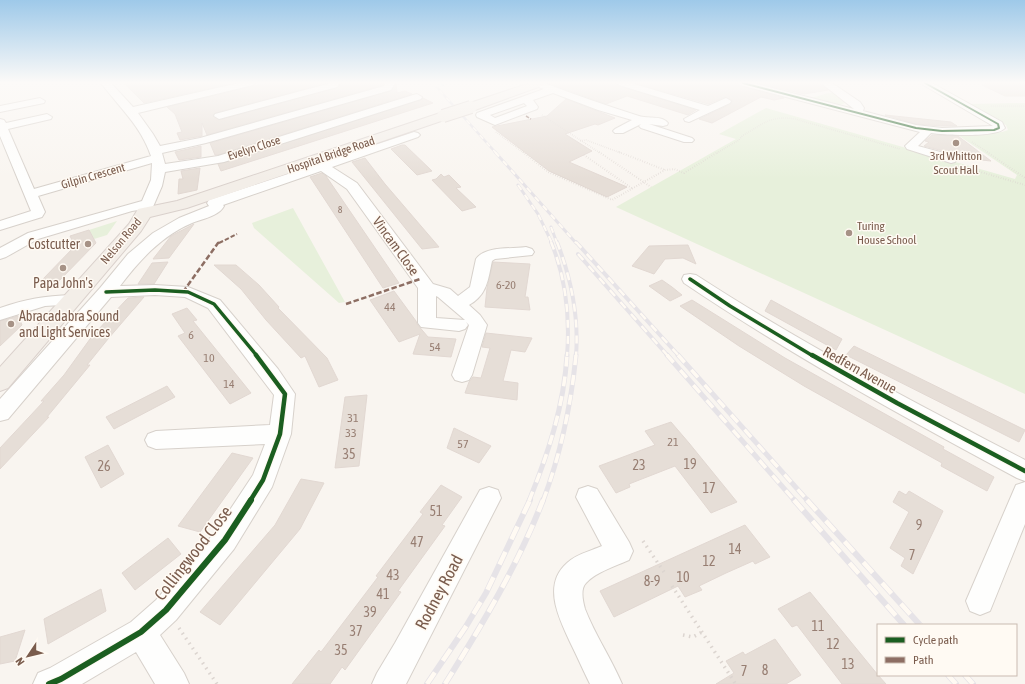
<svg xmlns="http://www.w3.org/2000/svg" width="1025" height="684" font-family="'Asap Condensed',sans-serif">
<rect width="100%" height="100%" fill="#f9f5f0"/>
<path fill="#e7f0db" d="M828 93H834L845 103 840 105 811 98Z
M1025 103V394L616 207 736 139 719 134 766 108 1015 179 1017 175 955 133 1002 132 1008 130 1006 125 968 104Z
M293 208 345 302 339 303 254 228 252 223Z
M117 221 107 235 94 239 89 230Z"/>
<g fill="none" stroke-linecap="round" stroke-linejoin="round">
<path stroke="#d0e8ea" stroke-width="2.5" d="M441 83 443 85"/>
</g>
<path fill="#e6ded7" stroke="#e2d8d2" d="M124 83H222L225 85 144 103Z
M267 83H326L215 113 213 116 219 120 337 88 340 85 339 83H384L383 85 207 135 202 123V136L180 140 177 133 182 132 175 114 167 107Z
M396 83 397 93 405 91 412 94 218 155H215L210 143 391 91Z
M548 83H616L619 86 696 110 688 115 627 96 606 104Z
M635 83H737L740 86 784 98 774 100 761 97 712 123 699 119 731 104 732 100 725 97 708 104Z
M758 83H820L828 90 804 94Z
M985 83H1025V96H1005L982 85 988 84Z
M423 98 433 103 221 171 218 164 421 100Z
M566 99 615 118 598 125 595 124 565 134 592 151 569 162 627 187 607 197 549 171 492 127 547 116Z
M885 115 951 122 957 126H942L916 124Z
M932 135 958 136 991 161 962 158 949 150 947 152 924 146 929 142 925 141Z
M402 145H405L432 171 417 175 391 149Z
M201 146V157L179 160 175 152Z
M365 158 385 184 439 247 422 249 352 162Z
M200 168 197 190 178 194 179 179H183L181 171Z
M322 173 326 176 399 283 383 288 310 177Z
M441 174 444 177 449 175 461 187 456 188 476 207 462 211 432 180 436 179Z
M194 224 169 258 153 259 171 236Z
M89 230 96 243 57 283 43 279 75 246 70 236Z
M688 245 696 264 683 258 665 259 654 274 632 266 649 246Z
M168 262 154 284H138L152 263Z
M493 262 530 264 525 297H528L530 310 485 307 487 288Z
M214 265H236L259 285 279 307 278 308 327 358 338 380 319 387 305 356 301 358 266 320 241 289Z
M662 280 672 287 682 295 670 301 649 286Z
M394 291 416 321 417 324 428 337 456 339 451 357 413 354 420 334 399 342 370 300Z
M144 297 108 339 87 365H90L47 417H49L0 469V448L44 401H41L64 375 90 339 107 320H114L115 317 111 316 126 300 128 298Z
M692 300 785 358 944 447 943 449 994 477 987 491 941 466 942 463 804 386 739 346 680 306Z
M771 300 842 339 836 350 765 311Z
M187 308 197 320 193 321 251 393 230 404 178 336 185 333 172 314Z
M18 316 22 325 0 346V321Z
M486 333 532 338 525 352 511 350 503 381 518 383 517 400 465 393 469 382 473 377 481 378 490 348 482 347Z
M854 346 1025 430 1019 442 846 355Z
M167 386 175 397 114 429 106 417Z
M367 395 359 466 335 468 345 397Z
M671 422 689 443 737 502 711 513 675 466 629 484 630 487 616 493 599 466 655 445 645 431Z
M454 428 491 446 479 463 447 448Z
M108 445 124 474 101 488 85 457Z
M232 453 253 458 200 532 178 526Z
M301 479 324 483 300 529 220 625 200 612 275 525Z
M441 485 462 497 442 525 445 526 398 591 401 592 345 670 342 667 330 684H292L319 650 321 652 378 577 376 576 423 514 420 512Z
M899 491 906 495 909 491 943 511 913 574 901 566 905 558 890 548 909 512 893 502Z
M745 525 770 557 755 564 753 561 726 573 699 586 702 590 685 597 678 586 614 617 600 591Z
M168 538 181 554 135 590 122 573Z
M101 589 106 611 48 644 44 619Z
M810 592 878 675 886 684H842L797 625 792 627 778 609Z
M25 630 15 661 0 664V637Z
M775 639 801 675 786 684H716L734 673 726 661 743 652 745 655Z"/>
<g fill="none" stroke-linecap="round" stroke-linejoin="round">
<g stroke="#d7d1cb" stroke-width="2">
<path id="minor" d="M101 83H111L133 107 239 83H255L253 85 138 113 153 134 160 146 200 138 384 86 385 83H395L391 90 206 143 162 153 165 164 218 156 413 95 417 94 422 97 421 99 224 162 165 172 162 186 149 216 144 217 139 216 137 213 138 210 132 211 38 239 6 257 0 259V248L28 233 142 201 151 180 152 163 38 196 45 212 42 217 0 230V221L31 211 0 136V119L4 120 6 123 47 114 52 117 51 119 8 129 34 189 151 156C141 126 119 107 101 83Z
M331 83H337L339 85 337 87 219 119 214 116 215 114Z
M535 83H544C576 95 607 106 639 116 648 119 662 115 668 123L667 125 663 126 649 124 692 138 694 140 692 142H684L641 128 639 126 641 124 623 133H615L613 131 615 129 632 120 598 110 553 93 533 100 538 107 537 109 495 125 477 117 476 115 477 113 544 89 536 86ZM524 103 527 106 495 118 490 115Z
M617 83H631L708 106 726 98 731 101 730 103 689 122 685 121 684 119 700 110 619 85Z
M738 83H753L854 109 821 83H832L860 102 864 108 863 111 916 125 942 128 993 126 920 83H932L1002 122 1005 128C997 138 944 135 931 133L918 146 955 156 957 159 955 162 951 163 907 149 905 146 920 132 740 85Z
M40 98 45 101 44 103 0 112V106Z
M414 132 418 133 420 135 418 137 332 167 357 183 433 284 450 289 458 296 470 287 476 259C485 246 511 249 526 247L532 249 534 252 532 255 495 259 492 261C488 280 487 295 469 305L480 315 487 325 472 375 469 380 462 382 455 380 452 375 469 325 466 322 468 325 465 329 459 331 421 327 418 323V288L347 189 321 171 223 205 224 206C219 216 202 219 192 223 161 236 139 261 120 286L155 285 188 287 220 300 278 369 295 394 291 434 272 487 234 549 176 620 160 635 184 673 189 684H155L136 652 82 684H33L38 673 50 668 131 622 156 600 216 531 253 475 265 444 156 449 148 446 145 440 148 434 156 431 270 425 274 395 208 308 185 297 155 295 111 297 8 419 0 421V399L100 288 128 254 153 233 179 218 209 206 207 203 209 200 312 166 308 161 310 158 314 157 324 162ZM436 296 438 297 465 320 436 318Z
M690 274 696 275C802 344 913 402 1025 460V481L1017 478C903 417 791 355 684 283L682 279 684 275Z
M72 295 78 296 81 300 78 304 45 306 0 320V308C26 299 44 296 72 295Z
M1025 482V524L990 611 980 615 970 611 966 601 1016 485Z
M588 486 597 489 629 542 633 551 629 560C616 566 596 572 586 583 580 589 583 602 585 609 595 635 611 658 622 684H590C583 670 577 656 570 642 559 618 542 585 567 563 576 554 591 551 602 546L576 497 579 489Z
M489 487 498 490 501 498 406 684H372L377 673 395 643 480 490Z"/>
</g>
<g stroke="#dad1cc" stroke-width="2">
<path id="major" d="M530 83H545L544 85 475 110H467L465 107 467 104Z
M443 112 447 113 449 116 447 119 187 208 150 217 141 231 8 388 0 391V367L129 224 138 209 177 201Z"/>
</g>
<path stroke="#dcd5d0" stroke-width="1.5" stroke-dasharray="0.5 1.5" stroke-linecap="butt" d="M991 106H1025
M542 115 600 153
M496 132 524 153
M580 141 586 140 621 153
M972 142 989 153
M717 153 739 140 742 136C763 124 770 115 795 119L900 149"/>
<path stroke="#dcd5d0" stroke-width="2" stroke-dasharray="0.5 2" stroke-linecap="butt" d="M523 152 548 172 612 200 665 170 674 169 684 173 718 152
M599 152 651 187
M619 152 665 170
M987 152 1025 178
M584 155 633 189
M960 166 1025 185"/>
<path stroke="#dcd5d0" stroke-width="3.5" stroke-dasharray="1.5 4.5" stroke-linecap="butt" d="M643 541 664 572
M672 586 735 683
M179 628 217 684
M683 635 693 637 702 632"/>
<use href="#minor" fill="#fefefd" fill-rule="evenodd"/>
<use href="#major" fill="#f3eee8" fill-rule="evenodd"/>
<g stroke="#e6e3e7" stroke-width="2.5">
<path id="rail-far4" d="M433 83 496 153"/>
</g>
<g stroke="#e6e3e7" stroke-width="3">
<path id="rail-far3" d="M495 152 576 243
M518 185 538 214 552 243
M551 227 557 243"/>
</g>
<g stroke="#e6e3e7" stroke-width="4">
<path id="rail-far2" d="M551 242C566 278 570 318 567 356
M557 242C571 278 579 317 576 356
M576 242 679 356
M578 254 668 356"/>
</g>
<g stroke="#e6e3e7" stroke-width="5">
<path id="rail-far1" d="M667 355 795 501
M678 355 808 501
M529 501C548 454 564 406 567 355
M543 501C561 453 571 405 576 355"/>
</g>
<g stroke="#e6e3e7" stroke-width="6">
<path id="rail" d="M794 500 904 625
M807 500 920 625
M948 675 956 684
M965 675 973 684
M427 684 465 628 486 593 530 500
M445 684C482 625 518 565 543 500"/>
</g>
<use href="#rail-far4" stroke="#fffaf3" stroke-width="1.5" stroke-dasharray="5" stroke-linecap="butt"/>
<use href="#rail-far3" stroke="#fffaf3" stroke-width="2" stroke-dasharray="6" stroke-linecap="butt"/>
<use href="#rail-far2" stroke="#fffaf3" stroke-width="2.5" stroke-dasharray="8" stroke-linecap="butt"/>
<use href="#rail-far1" stroke="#fffaf3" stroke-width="3.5" stroke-dasharray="10" stroke-linecap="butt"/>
<use href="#rail" stroke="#fffaf3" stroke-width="4.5" stroke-dasharray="14" stroke-linecap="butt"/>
<g stroke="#dad1cc" stroke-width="14" stroke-linecap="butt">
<path id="major-bridge" d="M443 116 471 107"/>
</g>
<use href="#major-bridge" stroke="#f3eee8" stroke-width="12"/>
<path stroke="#8d6e63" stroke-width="1.5" stroke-dasharray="3.5 1.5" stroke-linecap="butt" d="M526 116 531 119"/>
<path stroke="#8d6e63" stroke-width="2" stroke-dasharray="4.5 2" stroke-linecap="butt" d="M219 243 237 234"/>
<path stroke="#8d6e63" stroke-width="2.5" stroke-dasharray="5.5 2.5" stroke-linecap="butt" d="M183 292 218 243 221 242
M346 304 420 279"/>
<g stroke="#fffaf3" stroke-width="3.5">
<path id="cycleway-far3" d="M743 83 916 128 942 131 994 130 999 128 998 124 925 83"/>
</g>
<g stroke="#fffaf3" stroke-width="6">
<path id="cycleway-far2" d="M690 279 730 306 813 356
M106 292 155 290 188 292 214 304 257 356"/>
</g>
<g stroke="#fffaf3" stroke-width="7">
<path id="cycleway-far1" d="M812 355 897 403 1025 471
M250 501 263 480 280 434 285 394 256 355"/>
</g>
<g stroke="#fffaf3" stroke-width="8">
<path id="cycleway" d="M49 684 61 679 141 632 166 610 225 540 251 500"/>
</g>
<use href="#cycleway-far3" stroke="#1b5e20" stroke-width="2"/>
<use href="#cycleway-far2" stroke="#1b5e20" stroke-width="3.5"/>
<use href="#cycleway-far1" stroke="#1b5e20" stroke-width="4.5"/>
<use href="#cycleway" stroke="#1b5e20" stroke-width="6"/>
</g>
<linearGradient id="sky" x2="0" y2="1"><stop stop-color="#9ec9e9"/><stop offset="0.46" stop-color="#fcfaf8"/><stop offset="1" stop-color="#fcfaf8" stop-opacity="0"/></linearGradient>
<rect width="1025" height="179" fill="url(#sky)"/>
<g fill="#a69286" stroke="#fffaf3" stroke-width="1.5">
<circle cx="956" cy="143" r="4"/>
<circle cx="849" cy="233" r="4"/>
<circle cx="88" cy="244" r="4"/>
<circle cx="63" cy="268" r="4"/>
<circle cx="11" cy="324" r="4"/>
</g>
<g text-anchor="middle" stroke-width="3" stroke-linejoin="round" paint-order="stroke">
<g font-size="10" fill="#977e72">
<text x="340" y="213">8</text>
</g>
<g font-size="12" fill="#7a5c4d" stroke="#fffaf3">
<text transform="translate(254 148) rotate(-18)" y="4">Evelyn Close</text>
<text transform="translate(331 155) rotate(-19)" y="4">Hospital Bridge Road</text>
<text transform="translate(93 176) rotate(-16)" y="4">Gilpin Crescent</text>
<text transform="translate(121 241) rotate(-50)" y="4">Nelson Road</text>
</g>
<g font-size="12" fill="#7a5c4d" stroke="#fffaf3">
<text x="956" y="160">3rd Whitton<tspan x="956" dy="14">Scout Hall</tspan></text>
<text x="857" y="230" text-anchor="start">Turing<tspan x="857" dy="14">House School</tspan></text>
</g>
<g font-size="12" fill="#977e72">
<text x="506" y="289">6-20</text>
<text x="390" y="311">44</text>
<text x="191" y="339">6</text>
<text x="435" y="351">54</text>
<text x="209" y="362">10</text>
<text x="229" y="388">14</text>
<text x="353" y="422">31</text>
<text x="351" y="437">33</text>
<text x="673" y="446">21</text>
<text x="463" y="448">57</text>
</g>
<g font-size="14" fill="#7a5c4d" stroke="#fffaf3" text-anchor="end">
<text x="80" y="249">Costcutter</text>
<text x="63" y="288" text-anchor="middle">Papa John's</text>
<text x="19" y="321" text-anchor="start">Abracadabra Sound<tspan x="19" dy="16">and Light Services</tspan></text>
</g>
<g font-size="14" fill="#7a5c4d" stroke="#fffaf3">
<text transform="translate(396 246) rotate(54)" y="5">Vincam Close</text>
<text transform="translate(860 370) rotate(29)" y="5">Redfern Avenue</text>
</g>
<g font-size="14" fill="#977e72">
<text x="349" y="459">35</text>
<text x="690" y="469">19</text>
<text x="639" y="470">23</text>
<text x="104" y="471">26</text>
<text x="709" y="493">17</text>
<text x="436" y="516">51</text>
<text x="919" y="530">9</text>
<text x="417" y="547">47</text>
<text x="735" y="554">14</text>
<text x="912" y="560">7</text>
<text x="709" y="566">12</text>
<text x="393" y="580">43</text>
<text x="683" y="582">10</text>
<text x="652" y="586">8-9</text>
<text x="383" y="599">41</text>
<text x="370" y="617">39</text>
<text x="818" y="631">11</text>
<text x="356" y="636">37</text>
<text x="833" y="649">12</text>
<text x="341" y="655">35</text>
<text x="848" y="669">13</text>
<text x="765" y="675">8</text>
<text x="744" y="676">7</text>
</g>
<g font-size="17" fill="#7a5c4d" stroke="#fffaf3">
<text transform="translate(193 553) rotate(-52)" y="6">Collingwood Close</text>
<text transform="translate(439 592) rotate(-62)" y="6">Rodney Road</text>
</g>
</g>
<rect x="877" y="624" width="140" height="52" fill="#fffaf3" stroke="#cabbb1"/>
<rect x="885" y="637" width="20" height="6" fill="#1b5e20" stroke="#cabbb1"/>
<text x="913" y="644" font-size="12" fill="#7a5c4d">Cycle path</text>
<rect x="885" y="657" width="20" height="6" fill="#8d6e63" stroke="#cabbb1"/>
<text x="913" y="664" font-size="12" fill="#7a5c4d">Path</text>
<g transform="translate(28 656) rotate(235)" stroke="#fffaf3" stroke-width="3" paint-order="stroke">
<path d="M0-3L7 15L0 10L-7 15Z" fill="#7a5c4d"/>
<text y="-6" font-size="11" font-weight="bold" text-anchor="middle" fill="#7a5c4d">N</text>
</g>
</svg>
